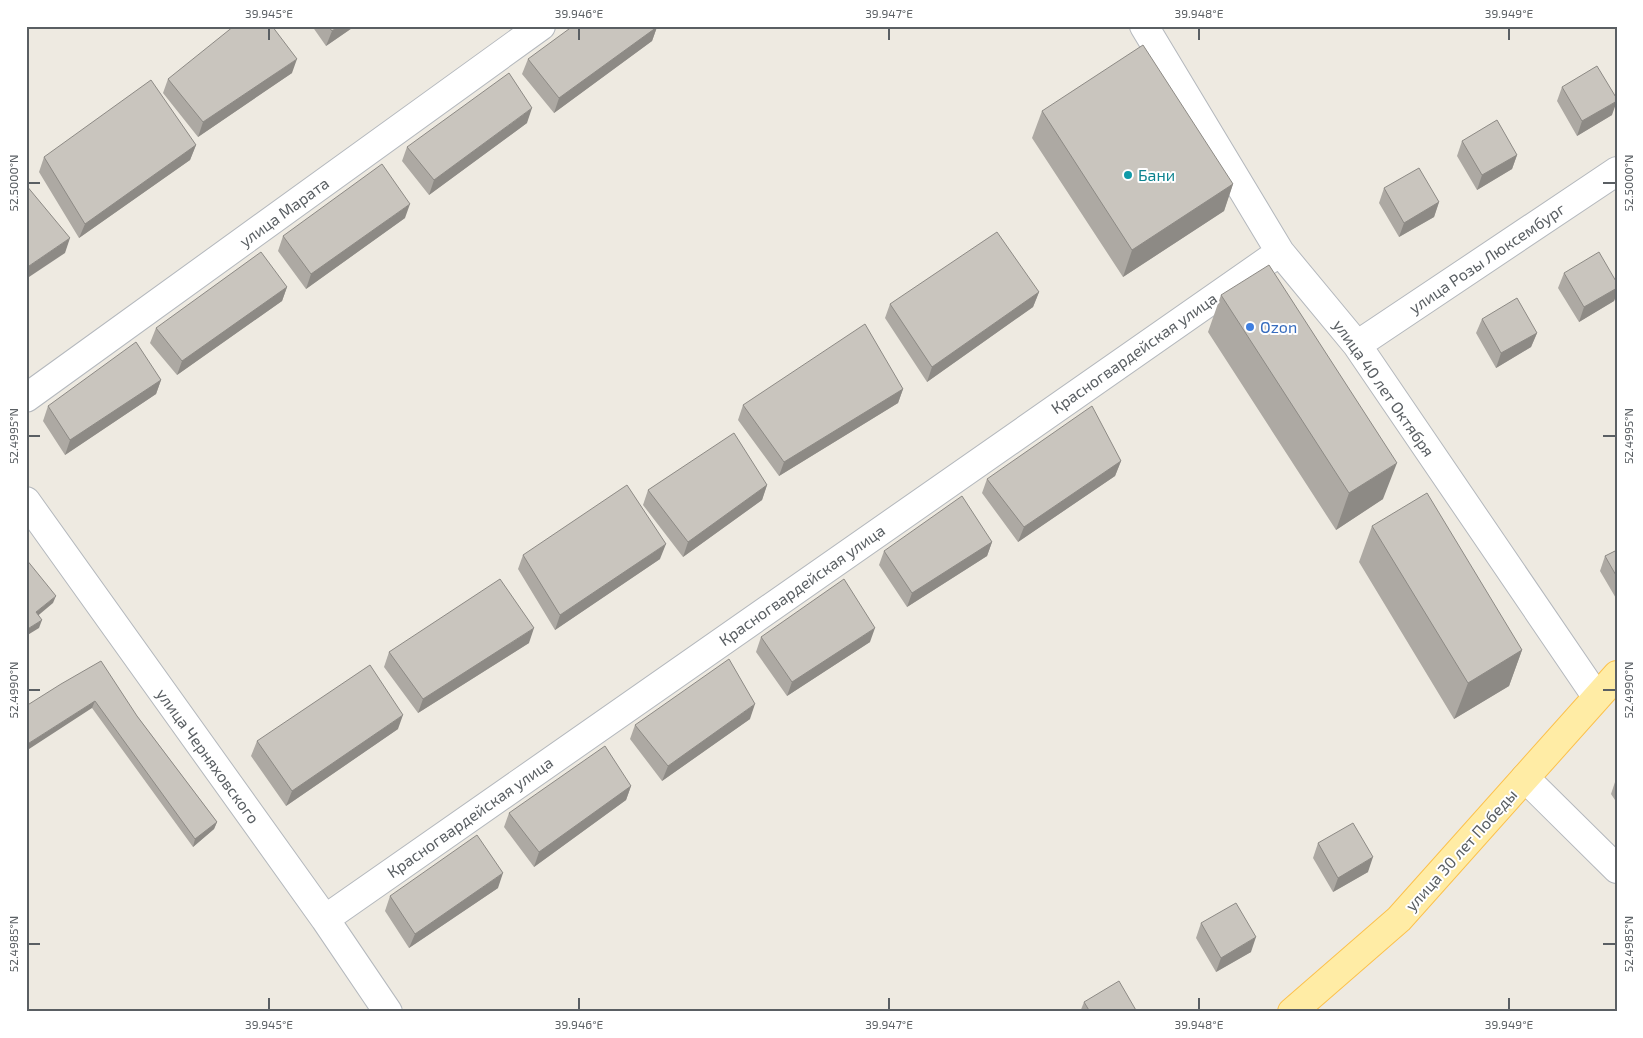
<svg xmlns="http://www.w3.org/2000/svg" width="1643" height="1038" font-family="'Exo 2',sans-serif">
<rect width="100%" height="100%" fill="#eeeae1"/>
<g fill="none" stroke-linecap="round" stroke-linejoin="round">
<g stroke="#b4b8bd" stroke-width="30">
<path id="minor" d="M1144 26 1280 252 1357 345 1596 696
M1357 345 1617 171
M26 398 541 26
M26 501 325 919 388 1012
M1525 778 1617 869
M325 919 1280 252"/>
</g>
<g stroke="#fcc14c" stroke-width="30">
<path id="major" d="M1292 1012 1399 919 1617 675"/>
</g>
<use href="#minor" stroke="#fff" stroke-width="28"/>
<use href="#major" stroke="#ffeca5" stroke-width="28"/>
</g>
<path fill="#ada9a3" d="M312 26H355L326 46Z
M657 27 652 41 554 113 522 74 528 59Z
M292 73 198 137 163 93 168 79Z
M1562 87 1612 115 1577 136 1557 101Z
M1042 111 1233 184 1224 211 1123 277 1032 138Z
M527 123 429 195 402 161 407 147Z
M1462 141 1517 155 1512 169 1477 190 1457 156Z
M196 145 190 160 79 238 39 172 44 157Z
M1384 188 1439 202 1434 217 1399 237 1379 203Z
M405 218 306 289 278 251 283 236Z
M1564 273 1617 288V293L1614 301 1579 322 1558 288Z
M287 287 282 301 177 375 150 343 156 328Z
M1039 292 1033 307 927 382 885 318 890 304Z
M1221 295 1383 499 1336 530 1208 332Z
M1482 319 1537 333 1531 347 1496 368 1476 333Z
M161 380 156 394 65 455 43 421 48 406Z
M903 389 898 403 779 476 738 420 743 405Z
M1121 461 1115 476 1018 542 982 493 987 479Z
M767 485 762 500 683 557 643 505 648 490Z
M1372 526 1522 650 1509 686 1454 719 1359 562Z
M992 542 987 556 907 607 879 565 884 551Z
M1617 550V600L1600 571 1605 556Z
M523 555 660 559 555 630 518 569Z
M761 637 870 642 787 696 756 652Z
M529 643 418 713 384 667 389 652Z
M61 684 137 716 217 822 214 829 193 847 92 708Z
M750 719 662 781 630 739 635 725Z
M398 729 286 806 251 756 257 741Z
M1616 779H1617V803L1611 794Z
M631 786 626 800 534 867 504 827 509 813Z
M1318 843 1368 872 1333 892 1313 858Z
M498 888 409 948 385 911 390 896Z
M1201 923 1251 952 1216 972 1196 938Z
M1084 1002 1137 1012H1080Z"/>
<path fill="#8d8a85" d="M339 26H355L326 46 332 31Z
M657 27 652 41 554 113 559 98Z
M297 59 292 73 198 137 203 122Z
M1617 101 1612 115 1577 136 1582 121Z
M532 108 527 123 429 195 434 180Z
M196 145 190 160 79 238 85 224Z
M1517 155 1512 169 1477 190 1482 175Z
M1233 184 1224 211 1123 277 1132 250Z
M1439 202 1434 217 1399 237 1404 223Z
M410 204 405 218 306 289 311 274Z
M70 238 65 253 26 279V268Z
M287 287 282 301 177 375 182 361Z
M1617 288V293L1614 301 1579 322 1584 307Z
M1039 292 1033 307 927 382 932 367Z
M1537 333 1531 347 1496 368 1501 353Z
M161 380 156 394 65 455 70 440Z
M903 389 898 403 779 476 784 462Z
M1121 461 1115 476 1018 542 1024 527Z
M1397 463 1383 499 1336 530 1349 493Z
M767 485 762 500 683 557 688 542Z
M992 542 987 556 907 607 912 593Z
M666 544 660 559 555 630 560 615Z
M56 596 53 603 34 619 36 612Z
M42 620 39 628 26 636V630Z
M534 628 529 643 418 713 423 699Z
M875 628 870 642 787 696 792 682Z
M1522 650 1509 686 1454 719 1468 683Z
M95 701 92 708 26 751V745Z
M755 704 750 719 662 781 668 766Z
M403 715 398 729 286 806 292 791Z
M631 786 626 800 534 867 539 852Z
M217 822 214 829 193 847 195 839Z
M1373 857 1368 872 1333 892 1338 878Z
M503 873 498 888 409 948 415 934Z
M1256 937 1251 952 1216 972 1221 958Z"/>
<path fill="#c9c5be" stroke="#8d8a85" d="M234 26H272L297 59 203 122 168 79Z
M328 26H339L332 31Z
M573 26H657V27L559 98 528 59Z
M1143 45 1233 184 1132 250 1042 111Z
M1597 66 1617 99V101L1582 121 1562 87Z
M509 73 532 108 434 180 407 147Z
M151 80 196 145 85 224 44 157Z
M1497 120 1517 155 1482 175 1462 141Z
M382 164 410 204 311 274 283 236Z
M1419 168 1439 202 1404 223 1384 188Z
M26 185 70 238 26 268Z
M997 232 1039 292 932 367 890 304Z
M261 252 287 287 182 361 156 328Z
M1599 252 1617 283V288L1584 307 1564 273Z
M1269 265 1397 463 1349 493 1221 295Z
M1517 298 1537 333 1501 353 1482 319Z
M865 324 903 389 784 462 743 405Z
M136 342 161 380 70 440 48 406Z
M1092 406 1121 461 1024 527 987 479Z
M734 433 767 485 688 542 648 490Z
M627 485 666 544 560 615 523 555Z
M1427 493 1522 650 1468 683 1372 526Z
M962 496 992 542 912 593 884 551Z
M1617 550V577L1605 556Z
M26 559 56 596 36 612 42 620 26 630Z
M500 579 534 628 423 699 389 652Z
M844 579 875 628 792 682 761 637Z
M729 659 755 704 668 766 635 725Z
M101 661 137 716 217 822 195 839 95 701 26 745V706L61 684Z
M370 665 403 715 292 791 257 741Z
M605 746 631 786 539 852 509 813Z
M1353 823 1373 857 1338 878 1318 843Z
M477 835 503 873 415 934 390 896Z
M1236 903 1256 937 1221 958 1201 923Z
M1119 981 1137 1012H1090L1084 1002Z"/>
<path fill="none" stroke="#5a5f63" stroke-width="2" d="M269 28V40M579 28V40M889 28V40M1199 28V40M1509 28V40M28 183H40M1603 183H1616M28 436H40M1603 436H1616M28 690H40M1603 690H1616M28 944H40M1603 944H1616M269 998V1010M579 998V1010M889 998V1010M1199 998V1010M1509 998V1010"/>
<circle fill="#0f9aa8" stroke="#fff" stroke-width="2" cx="1128" cy="175" r="5"/>
<circle fill="#3f7fe0" stroke="#fff" stroke-width="2" cx="1250" cy="327" r="5"/>
<g text-anchor="middle" stroke-width="4" stroke-linejoin="round" paint-order="stroke">
<g font-size="16" fill="#0d838f" stroke="#fff" text-anchor="start">
<text x="1138" y="181">Бани</text>
</g>
<g font-size="16" fill="#5a5f63" stroke="#fff">
<text transform="translate(284 212) rotate(-36)" y="6">улица Марата</text>
<text transform="translate(1487 258) rotate(-34)" y="6">улица Розы Люксембург</text>
<text transform="translate(1134 353) rotate(-35)" y="6">Красногвардейская улица</text>
<text transform="translate(1384 388) rotate(55)" y="6">улица 40 лет Октября</text>
<text transform="translate(802 585) rotate(-35)" y="6">Красногвардейская улица</text>
<text transform="translate(208 756) rotate(54)" y="6">улица Черняховского</text>
<text transform="translate(470 817) rotate(-35)" y="6">Красногвардейская улица</text>
<text transform="translate(1461 850) rotate(-48)" y="6">улица 30 лет Победы</text>
</g>
<g font-size="16" fill="#366cbe" stroke="#fff" text-anchor="start">
<text x="1260" y="333">Ozon</text>
</g>
</g>
<rect width="1643" height="1038" fill="none" stroke="#ffffff" stroke-width="55"/>
<rect x="28" y="28" width="1588" height="982" fill="none" stroke="#5a5f63" stroke-width="2"/>
<g font-size="12" text-anchor="middle" fill="#5a5f63">
<text x="269" y="18">39.945°E</text>
<text x="579" y="18">39.946°E</text>
<text x="889" y="18">39.947°E</text>
<text x="1199" y="18">39.948°E</text>
<text x="1509" y="18">39.949°E</text>
<text transform="translate(14 183) rotate(-90)" y="4">52.5000°N</text>
<text transform="translate(1629 183) rotate(-90)" y="4">52.5000°N</text>
<text transform="translate(14 436) rotate(-90)" y="4">52.4995°N</text>
<text transform="translate(1629 436) rotate(-90)" y="4">52.4995°N</text>
<text transform="translate(14 690) rotate(-90)" y="4">52.4990°N</text>
<text transform="translate(1629 690) rotate(-90)" y="4">52.4990°N</text>
<text transform="translate(14 944) rotate(-90)" y="4">52.4985°N</text>
<text transform="translate(1629 944) rotate(-90)" y="4">52.4985°N</text>
<text x="269" y="1029">39.945°E</text>
<text x="579" y="1029">39.946°E</text>
<text x="889" y="1029">39.947°E</text>
<text x="1199" y="1029">39.948°E</text>
<text x="1509" y="1029">39.949°E</text>
</g>
</svg>
